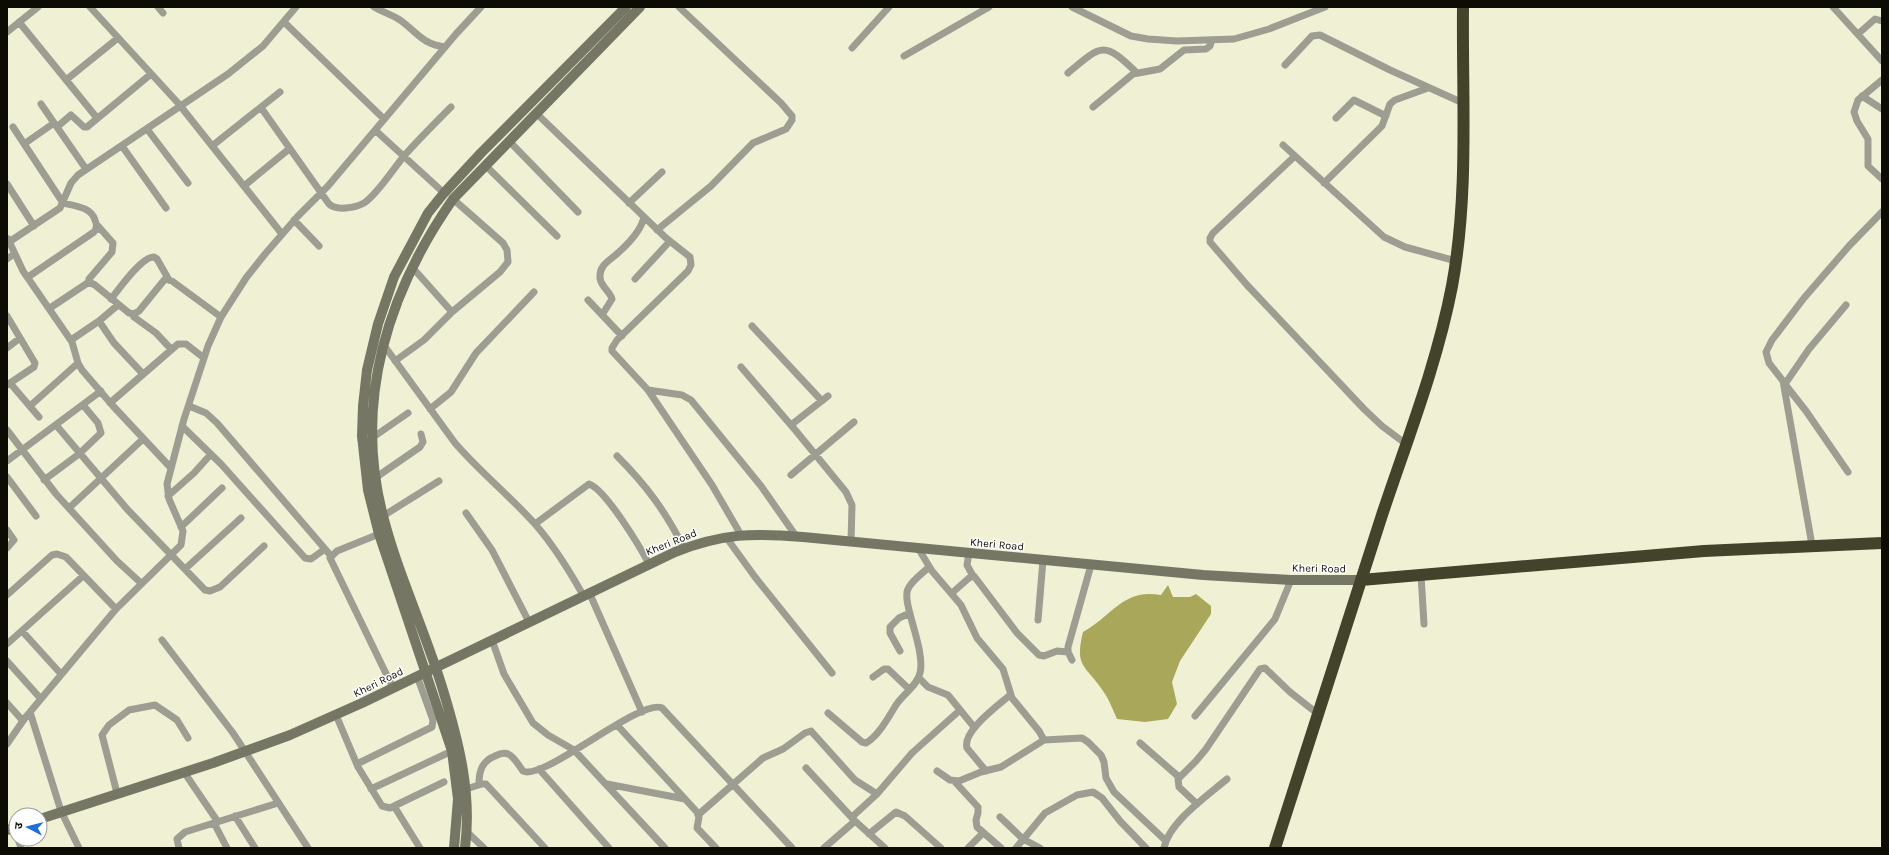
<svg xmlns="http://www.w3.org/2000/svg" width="1889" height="855" font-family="Karla,'Noto Sans Devanagari',sans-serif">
<rect width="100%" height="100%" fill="#f0f1d4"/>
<path fill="#a9a75a" d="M1168 585 1173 597H1190L1196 594 1211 606V614L1180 661 1172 682 1177 704 1168 719 1145 722 1117 719C1113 710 1109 699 1103 691 1086 665 1074 668 1083 632 1112 616 1123 588 1161 595Z"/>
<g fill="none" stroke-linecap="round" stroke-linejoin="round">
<path stroke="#9d9d91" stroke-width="7" d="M90 7 178 103 282 234
M158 7 163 13
M374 7C383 12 392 15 400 20 418 33 422 44 445 47
M1072 7 1131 36 1148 39 1177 41 1234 39 1269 29 1325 7
M1833 7 1882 61
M19 22 97 118
M284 22 384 119
M7 32 38 7
M1858 34 1875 19 1882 21
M852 48 889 7
M904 56 989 7
M1285 65 1312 36 1320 35 1390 70 1463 103
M1068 73C1102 44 1104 41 1137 73
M66 80 118 38
M1882 80 1858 100 1854 112 1857 121 1868 139V166L1882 179
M1862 96 1882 109
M41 104 86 169
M1093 107 1133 74 1160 69 1184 50 1206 49 1210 46 1212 40
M262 109 329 204C336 211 355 208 364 203 376 196 394 168 404 156 419 139 435 123 451 107
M537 114 666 238 690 257 691 265 688 271 617 340 612 348V351L648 390 712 485 741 535
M1336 118 1354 100 1386 116
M13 127 63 203C75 206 91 207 95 220 97 225 97 228 94 232L28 277
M57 127 71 115 84 127H87L151 74
M147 129 188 183
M375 130 444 193
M509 141 578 212
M24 144 54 123
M1283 145 1384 237 1405 247 1456 261
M122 146 166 208
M212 146 280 92
M1295 156 1213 233 1210 238V242L1247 285 1364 409 1382 426 1406 444
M485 165 557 236
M1324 183 1382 126 1390 104 1395 100 1428 88
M7 184 34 226
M244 186 289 149
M629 203 662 172
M294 220 319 246
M657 230 711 186 753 143 786 129 792 120V116L781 103 679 7
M8 239 23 271 72 342 78 363 82 370 113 406 171 468
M9 242 60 208 71 183 78 175 228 74 263 46 296 7
M7 259 14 254
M412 267 452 312
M89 279 112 252 113 243 98 226 96 230
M635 279 670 241
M111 299C119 289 142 256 154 257L157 259 169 280
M588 300 622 336
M50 308 89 282 95 285 129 313 134 314 139 311 165 279 172 281 221 317
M602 315 612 299C610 291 601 287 600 278 599 264 611 260 619 252 629 243 641 231 644 217
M7 316 35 363 34 367 7 385
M134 317 156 333 171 349
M99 321 114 343 143 374
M752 326 822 401
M71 340 99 321 118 305
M383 344 455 443C480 472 510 496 535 524 554 546 569 570 583 595
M7 348 20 338
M395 361 424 340 452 312 500 272 508 262 507 250 503 243 453 199
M741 367 796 431 846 492 852 505 851 542
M10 383 39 417
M1784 383 1806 411 1848 472
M1785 384 1809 349 1846 305
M648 390 682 395 691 400 761 486 796 536
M110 403 178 344H186L204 358
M30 406 78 363
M189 406 206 413 217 423 331 556
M430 409 451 392 476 353 534 292
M56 425 127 509 205 590 210 591 220 587 264 546
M791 425 828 396
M182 426 221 464 305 558 311 559 325 549
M7 430 56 494 117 561 141 583
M372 438 408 413
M617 456C647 486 665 511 684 548
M7 461 101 391
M791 475 854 422
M7 477 36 516
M375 478 420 447 423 442 421 434
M44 480 79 454 101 433 98 423 83 405
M168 496 194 473 211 454
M69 508 143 439
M466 513 492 550 529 622
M383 516 439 481
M535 524 589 484C606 490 640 547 649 564
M181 527 222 488
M7 530 14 540 7 548
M379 534 337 551 330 558 393 688
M726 537 755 577 832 673
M1812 545 1783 381 1769 363 1766 352 1772 340 1804 298 1849 246 1882 212
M918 548 932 571 961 605 977 638 1003 669 1012 698 1039 731 1044 740
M969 553 967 565 973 576
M185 569 241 518
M1421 575 1424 624
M589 592 642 712
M952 593 969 578 974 576 1017 633 1039 655 1044 656 1057 651 1068 652
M7 595 52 555 57 554 66 557 116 609
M1038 620 1043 560
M22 631 61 674
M162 640 233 733 308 848
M492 640 504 674 533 723 548 735 574 750 665 848
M7 644 83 576
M900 651 890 633V627L899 618 910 613
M1072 660 1068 652V647L1091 565
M7 661 41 699
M873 677 884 669H888L909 689
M919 678 928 687 948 695 974 727
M7 703 23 721
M30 712 61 811 79 848
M828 713 862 742 866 743C879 735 888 718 896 705 903 694 917 686 920 673 926 650 901 602 908 589 912 580 922 574 929 567
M336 715 358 767 382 806 390 808 444 782
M1195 716 1275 619 1291 580
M617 725 697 812 699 817 697 828 716 848
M1140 743 1179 777
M7 744 25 718 116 609 181 545 183 531 169 499 167 484 184 419 208 346 221 317 246 278 265 254 298 216 328 186 456 34 481 7
M357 764 432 727 433 720 417 676
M806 768 855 821 885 848
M539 769 609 848
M937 771 950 780 959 781 981 772 1001 767 1044 740 1082 738 1088 742 1101 755 1104 762 1106 778 1114 792 1166 841
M986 771 967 748C962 731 999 705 1010 695
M184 772 218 822
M955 782 978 807V813L976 820 977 827 1001 848
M479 784C479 771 482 761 495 756 499 754 504 752 508 754 514 756 519 766 523 771 543 782 640 698 662 708L792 848
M607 784 685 799
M371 789 452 751
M466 789 482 784H486L545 848
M117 793 102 735 109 725 129 710 155 705 177 720 188 738
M1197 804 1179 787 1178 779 1196 761 1206 749 1260 669 1265 668 1267 670 1290 692 1318 714
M394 806 420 848
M698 815 763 758 783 749 805 733 811 731 855 780 877 794
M235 816 255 848
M852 817 877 794 912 753 959 711
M1000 817 1023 839 1040 848
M214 823 227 848
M467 832 484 848
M869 834 896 812 905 816 941 848
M18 839 21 848
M179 848 177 839 185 832 278 803
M824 848 855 821
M968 848 983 833
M1016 848 1045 813 1077 795 1093 792 1102 798 1120 821 1146 848
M1164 848C1169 822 1207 796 1227 779"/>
<path stroke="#767665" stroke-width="10" d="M40 819 213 763 290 735 362 703 675 552C724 533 752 533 803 537L1203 575 1291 580H1361
M7 830 16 827
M454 848 458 799 452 751 379 534 368 490 362 436 363 406 367 370 378 324 394 277 428 213 444 193 481 153 626 7
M465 848C472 793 459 743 443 690 425 630 397 573 382 512 354 400 388 292 453 199L640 7"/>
<path stroke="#43432c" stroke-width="12" d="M1361 580 1704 551 1882 543
M1275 848C1311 737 1346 626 1382 515 1407 440 1437 364 1452 286 1469 194 1462 100 1463 7"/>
</g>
<g text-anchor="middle" stroke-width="3" stroke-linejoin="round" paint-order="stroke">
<g font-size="11" fill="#0c0c04" stroke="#fff">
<text transform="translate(671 542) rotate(-22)" y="4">Kheri Road</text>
<text transform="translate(997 544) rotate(5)" y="4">Kheri Road</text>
<text transform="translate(1319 568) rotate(1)" y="4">Kheri Road</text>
<text transform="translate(378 682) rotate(-26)" y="4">Kheri Road</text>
</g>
</g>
<rect width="1889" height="855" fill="none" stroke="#0c0c04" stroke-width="16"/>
<g transform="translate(28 827) rotate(277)"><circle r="19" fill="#ffffff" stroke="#9e9e9b"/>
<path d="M0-3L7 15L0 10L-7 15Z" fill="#1f6ed9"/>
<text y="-6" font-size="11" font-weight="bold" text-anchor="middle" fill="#0c0c04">उ</text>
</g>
</svg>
